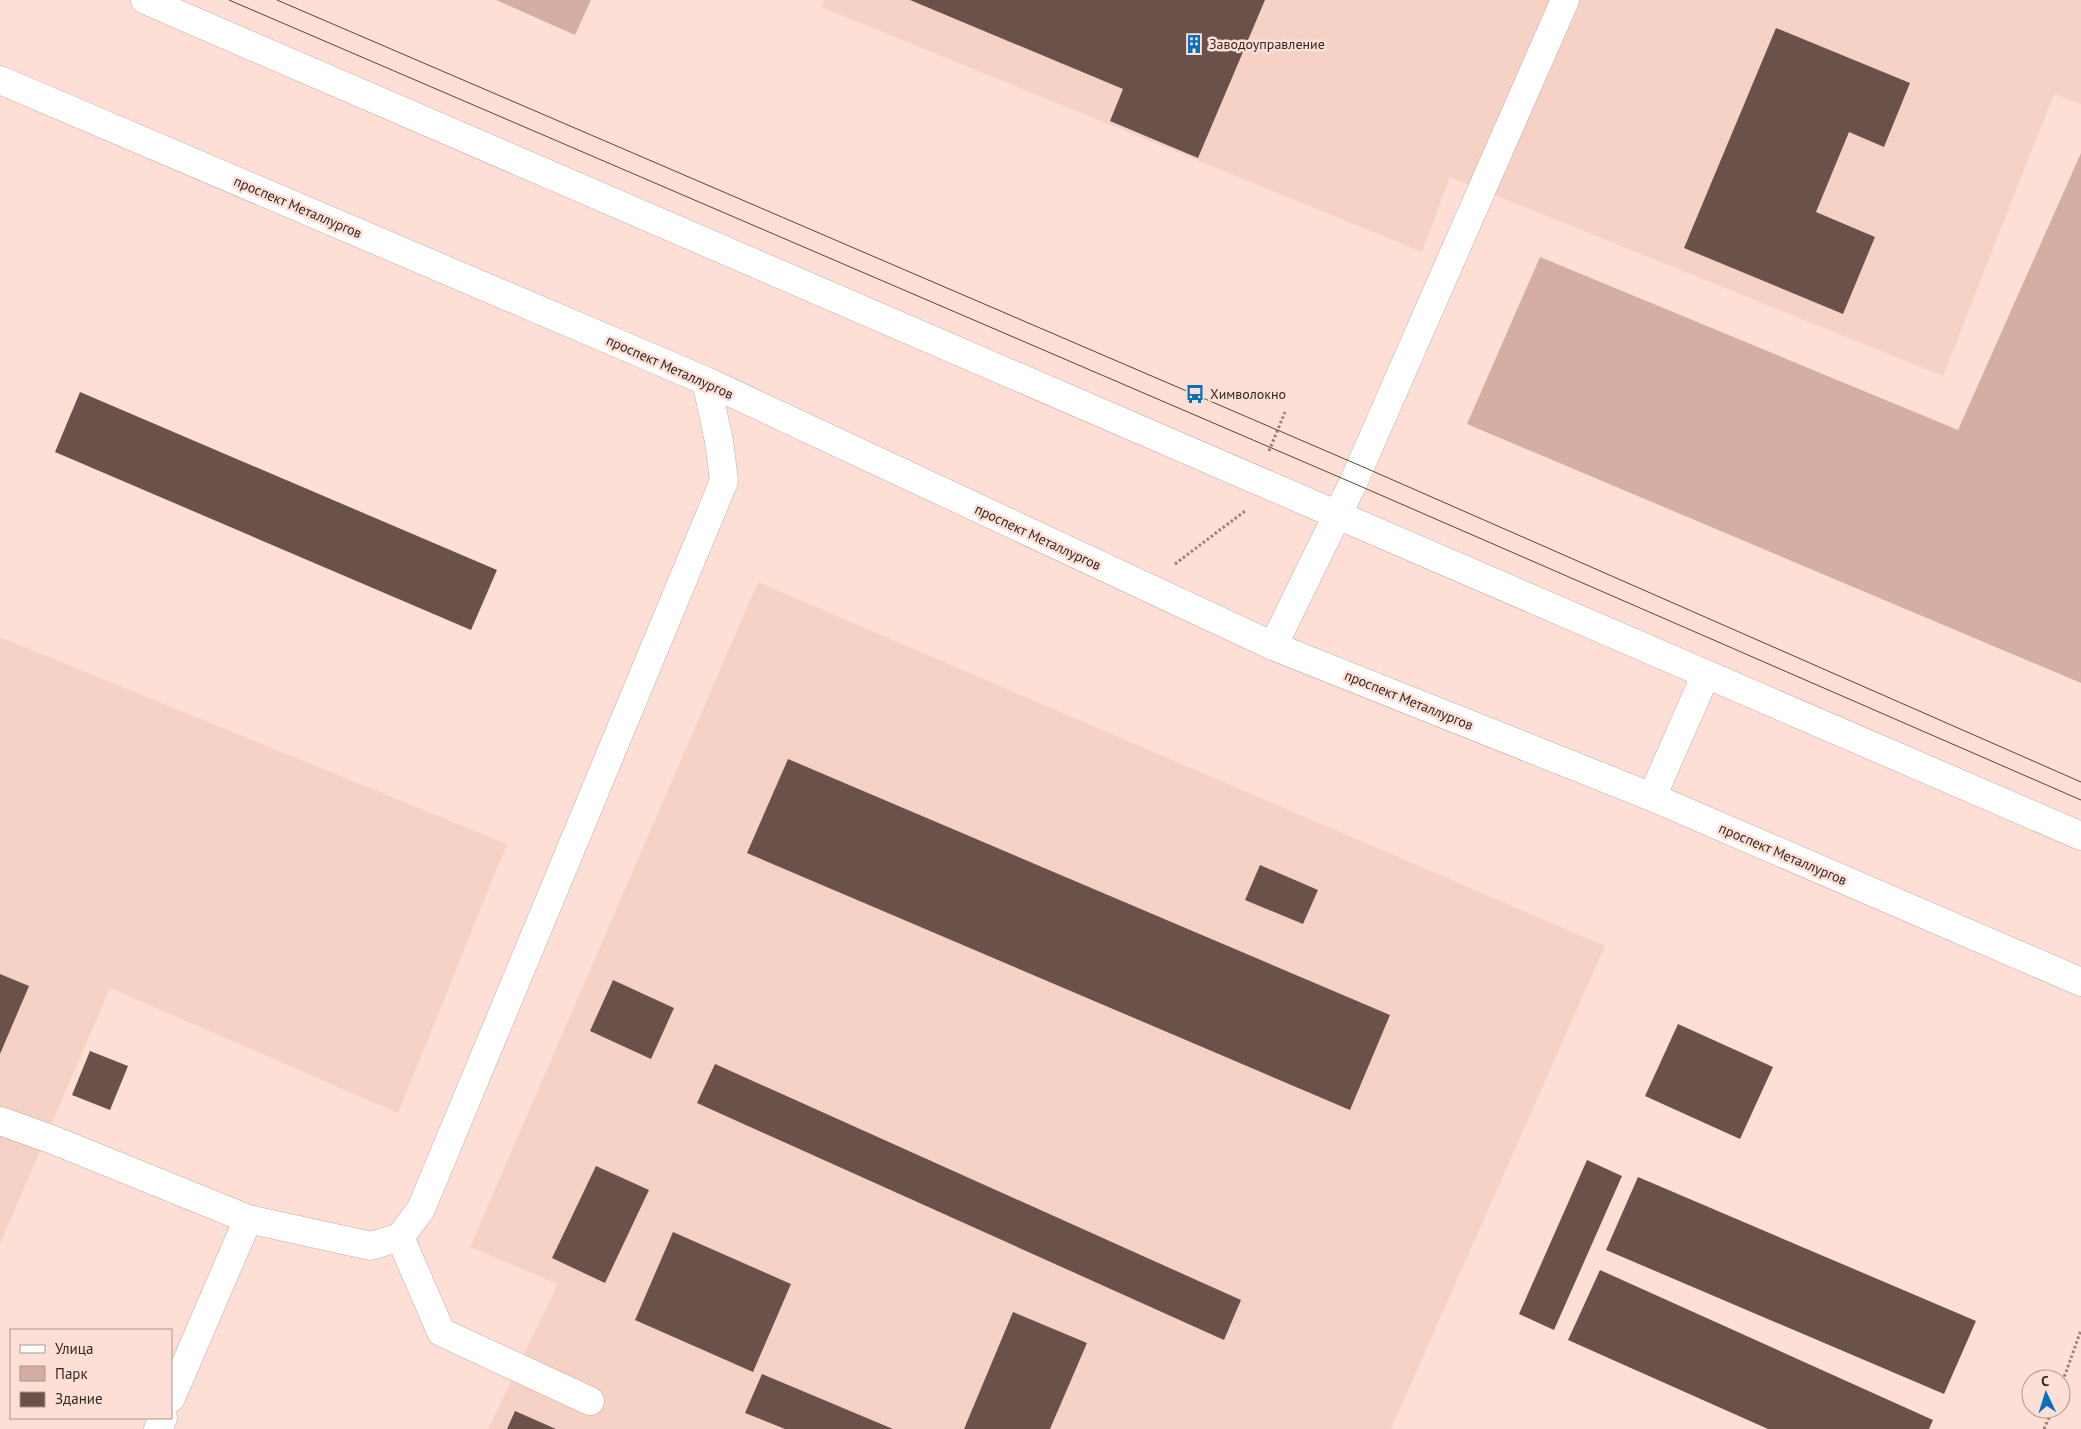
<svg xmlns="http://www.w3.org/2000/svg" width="2081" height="1429" font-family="'PT Sans',sans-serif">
<rect width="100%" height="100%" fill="#fddfd6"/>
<path fill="#f6d2c6" d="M824 0H2081V104L2054 94 1943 376 1450 177 1422 252 821 7Z
M758 582 1605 946 1391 1429H488L558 1284 470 1247Z
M0 637 507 844 398 1113 110 988 0 1244Z"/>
<path fill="#d4aea2" d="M496 0H591L575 35Z
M2081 153V683L1467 424 1540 257 1958 430Z"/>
<path fill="#6a524a" d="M910 0H1265L1198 158 1110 121 1123 89Z
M1776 28 1910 83 1884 147 1849 132 1816 212 1875 237 1843 314 1684 248Z
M80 392 497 570 471 630 55 452Z
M788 759 1390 1015 1350 1110 747 853Z
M1260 865 1318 890 1303 924 1245 900Z
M0 974 29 986 0 1054Z
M613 980 674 1008 651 1059 590 1031Z
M1678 1024 1773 1067 1740 1139 1645 1096Z
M90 1051 128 1066 110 1110 72 1095Z
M715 1064 1241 1300 1224 1340 697 1103Z
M1587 1160 1622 1176 1554 1330 1519 1314Z
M596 1166 649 1190 605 1283 552 1258Z
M1638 1177 1976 1321 1944 1394 1606 1250Z
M673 1232 791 1284 753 1372 635 1320Z
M1600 1270 1933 1420 1929 1429H1768L1568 1340Z
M1013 1312 1087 1343 1050 1429H964Z
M762 1374 893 1429H785L745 1413Z
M515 1411 556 1429H507Z"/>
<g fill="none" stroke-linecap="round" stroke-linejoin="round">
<g stroke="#c6aaa1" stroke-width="29">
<path id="minor" d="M145 0 2081 836
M0 80 706 381 1273 646 1652 797 2081 982
M1273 646 1353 483 1565 0
M1652 797 1706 674
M0 1121 51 1139 248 1219
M400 1237 441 1332 590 1401
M171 1398 248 1219 371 1246 400 1237 421 1209 724 481 719 441 706 381
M158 1429 163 1418"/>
</g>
<path stroke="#96817b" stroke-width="3" stroke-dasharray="2.5 2.5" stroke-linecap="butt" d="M1269 451 1285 412
M1175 564 1245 511
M2061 1386 2081 1330
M2044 1429 2053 1409"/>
<use href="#minor" stroke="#fff" stroke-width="28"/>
<path stroke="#534541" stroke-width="1" d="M229 0 1353 483 2081 800
M277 0 1361 466 2081 782"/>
</g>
<defs>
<g id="building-bare" transform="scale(1.5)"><path d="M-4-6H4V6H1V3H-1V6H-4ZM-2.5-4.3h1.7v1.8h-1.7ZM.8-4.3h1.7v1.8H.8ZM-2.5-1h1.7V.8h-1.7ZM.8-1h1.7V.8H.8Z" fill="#0970bb" stroke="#fddfd6" stroke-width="2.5" paint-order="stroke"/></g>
<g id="bus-bare" transform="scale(1.5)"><path d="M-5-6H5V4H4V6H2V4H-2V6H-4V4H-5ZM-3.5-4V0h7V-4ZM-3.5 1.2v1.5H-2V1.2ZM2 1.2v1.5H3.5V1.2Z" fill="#0970bb" stroke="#fddfd6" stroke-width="2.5" paint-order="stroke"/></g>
</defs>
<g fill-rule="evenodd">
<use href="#building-bare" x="1194" y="44"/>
<use href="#bus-bare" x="1195" y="394"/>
</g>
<g text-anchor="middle" stroke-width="5" stroke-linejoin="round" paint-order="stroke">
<g font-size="14" fill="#332825" stroke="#fddfd6" text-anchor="start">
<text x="1209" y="49">Заводоуправление</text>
<text x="1210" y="399">Химволокно</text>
</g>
<g font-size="14" fill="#332825" stroke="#fddfd6">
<text transform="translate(298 207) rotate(23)" y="5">проспект Металлургов</text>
<text transform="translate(670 367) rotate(24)" y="5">проспект Металлургов</text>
<text transform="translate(1038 537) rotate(25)" y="5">проспект Металлургов</text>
<text transform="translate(1409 700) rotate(22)" y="5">проспект Металлургов</text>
<text transform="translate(1783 854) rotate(23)" y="5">проспект Металлургов</text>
</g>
</g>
<rect x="10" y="1329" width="162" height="90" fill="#fddfd6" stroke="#ac968f"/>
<rect x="20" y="1345" width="25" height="8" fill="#ffffff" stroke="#ac968f"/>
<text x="55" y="1354" font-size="15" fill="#332825">Улица</text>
<rect x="20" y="1366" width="25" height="15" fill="#d4aea2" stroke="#ac968f"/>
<text x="55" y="1379" font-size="15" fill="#332825">Парк</text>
<rect x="20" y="1392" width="25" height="15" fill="#6a524a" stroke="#ac968f"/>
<text x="55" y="1404" font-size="15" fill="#332825">Здание</text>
<g transform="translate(2046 1394) rotate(356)"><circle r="24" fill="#fddfd6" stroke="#ac968f"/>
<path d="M0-4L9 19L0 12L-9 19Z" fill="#0970bb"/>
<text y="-8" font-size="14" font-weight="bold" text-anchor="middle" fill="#332825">С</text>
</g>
</svg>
